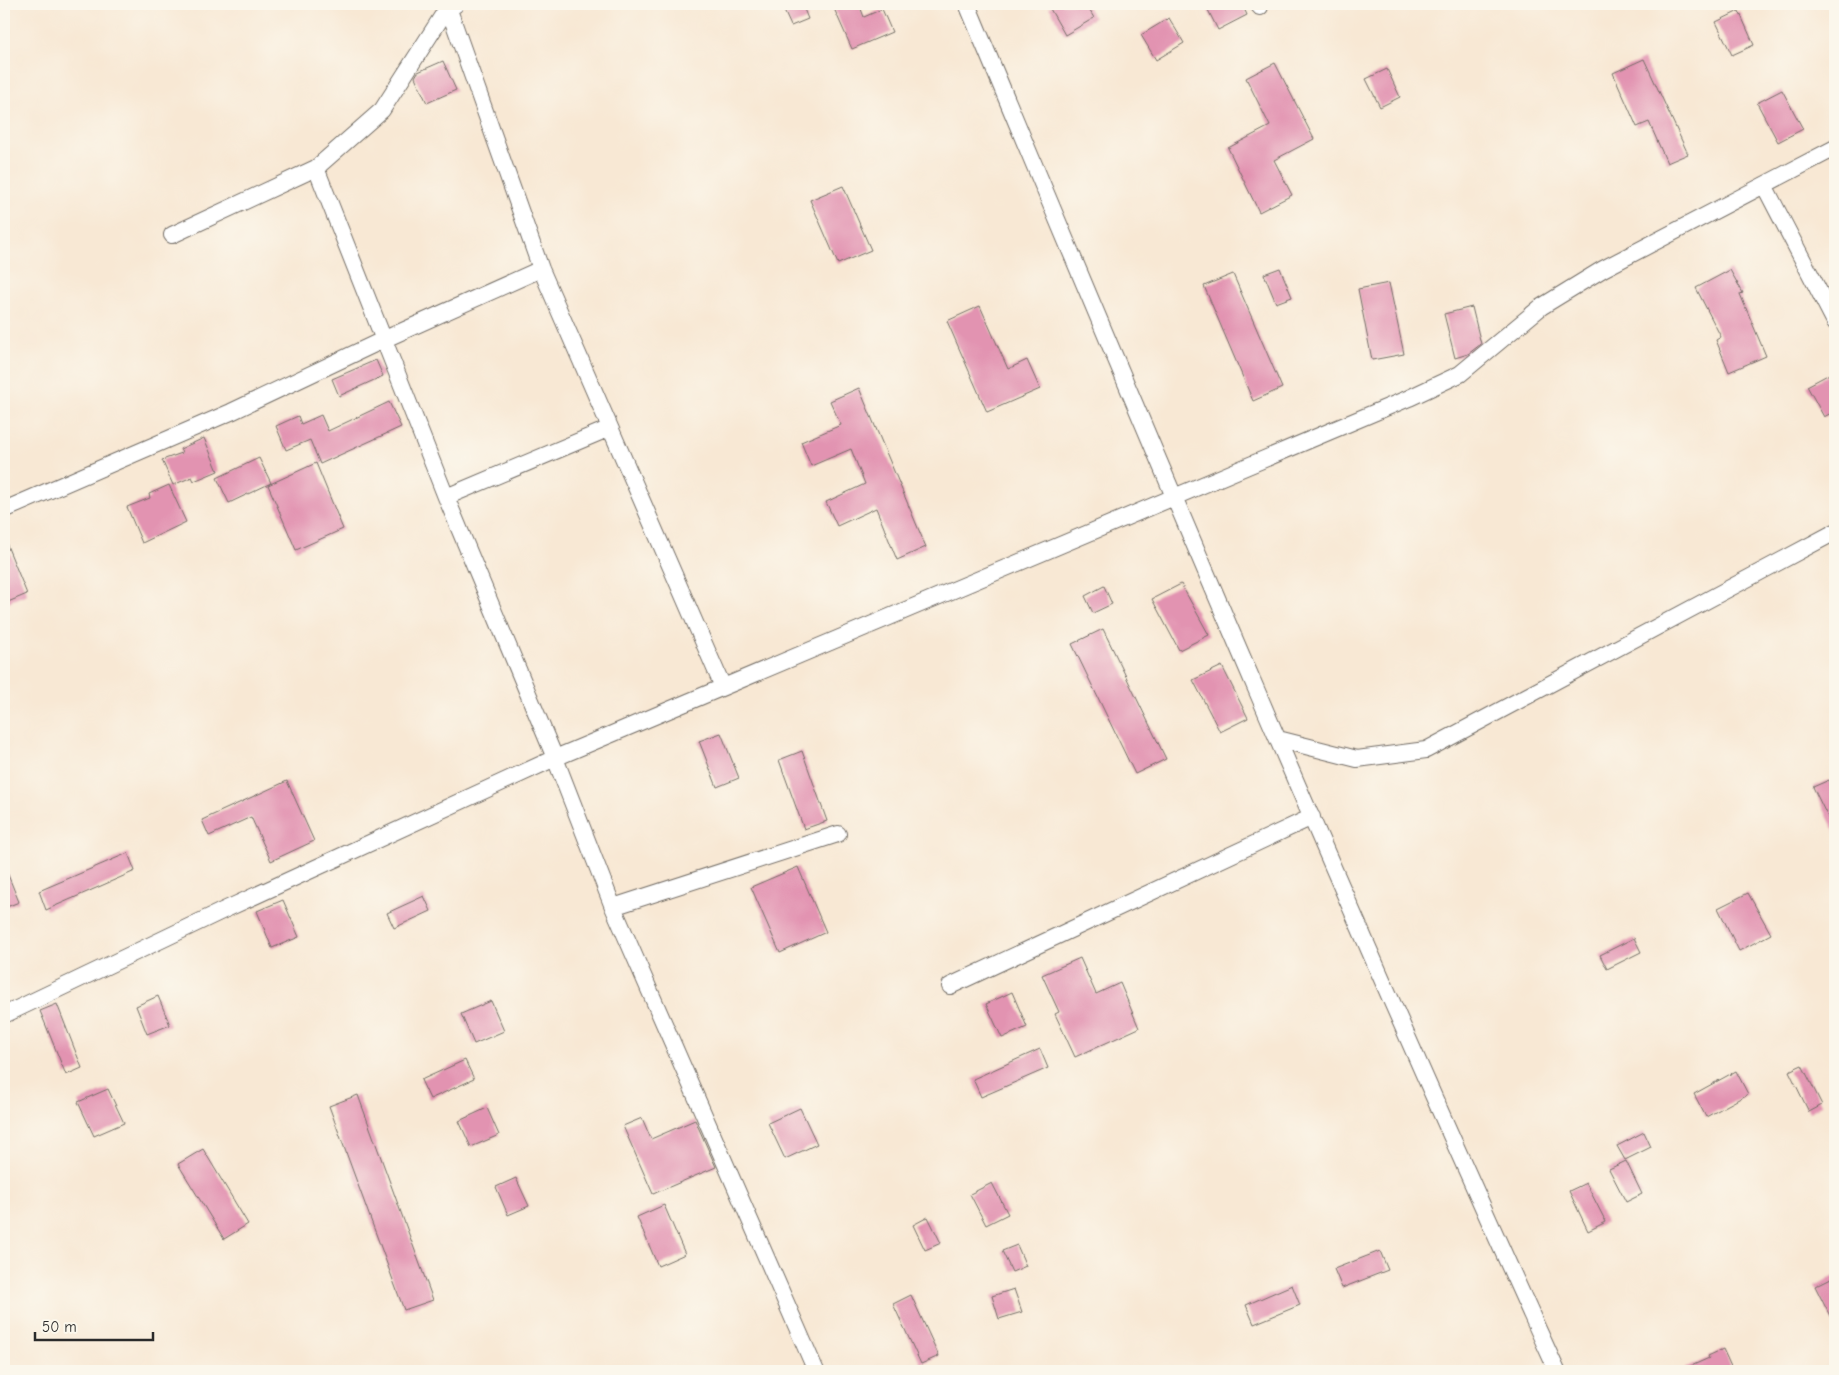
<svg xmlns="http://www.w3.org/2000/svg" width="1839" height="1375" font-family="'Comic Neue',sans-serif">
<rect width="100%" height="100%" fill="#fbf7ec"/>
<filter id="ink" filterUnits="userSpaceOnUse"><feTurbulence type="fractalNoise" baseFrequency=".02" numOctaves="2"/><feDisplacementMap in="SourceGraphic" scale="10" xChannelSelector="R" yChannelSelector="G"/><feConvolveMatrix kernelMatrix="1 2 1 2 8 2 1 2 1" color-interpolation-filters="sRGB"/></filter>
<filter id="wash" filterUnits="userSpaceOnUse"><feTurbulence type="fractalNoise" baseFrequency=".0096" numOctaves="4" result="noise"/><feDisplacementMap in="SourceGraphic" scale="20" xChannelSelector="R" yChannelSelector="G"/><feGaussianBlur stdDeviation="1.12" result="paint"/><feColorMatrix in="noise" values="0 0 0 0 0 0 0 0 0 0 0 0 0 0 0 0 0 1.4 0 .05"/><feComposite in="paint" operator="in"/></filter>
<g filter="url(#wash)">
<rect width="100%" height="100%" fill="#f8e8d4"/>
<g id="blocks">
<path fill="#e293b1" d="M781 4H802L808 19 791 26Z
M832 4H859L864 17 882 9 892 32 852 49Z
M1056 4H1086L1094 18 1065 35 1049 7Z
M1205 4H1242L1247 15 1218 30Z
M1739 11 1754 45 1732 55 1716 22Z
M1169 18 1184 43 1156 60 1141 35Z
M1644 59 1688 154 1667 163 1649 122 1637 127 1613 73Z
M443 61 456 90 427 103 415 77 418 72Z
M1275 63 1314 139 1274 160 1292 195 1259 212 1228 148 1270 126 1246 78Z
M1387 69 1400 97 1380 107 1366 79Z
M1782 90 1803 129 1778 142 1757 103Z
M843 186 871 250 838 264 810 200Z
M1280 268 1292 297 1276 303 1264 274Z
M1730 270 1743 293 1740 294 1766 356 1729 372 1716 340 1721 337 1696 288Z
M1233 274 1282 388 1253 401 1204 286Z
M1389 283 1404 354 1372 360 1358 289Z
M980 306 1008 369 1027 360 1040 389 987 412 947 321Z
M1472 307 1481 344 1468 354 1455 358 1444 314Z
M376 360 383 376 339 396 332 379Z
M1835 371V411L1824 417 1807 386Z
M859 388 926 547 897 560 876 508 837 526 826 502 865 484 851 449 811 466 801 442 841 425 830 401Z
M389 402 401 427 320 464 310 440 286 450 276 426 298 416 301 424 321 415 328 431Z
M204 438 218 471 194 481 192 477 173 485 162 460 182 453 180 449Z
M259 458 271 483 229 503 217 478Z
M316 463 343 529 296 550 268 485Z
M169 485 186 522 142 543 127 507 150 498 149 494Z
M4 538 27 594 8 602 4 591Z
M1181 584 1209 635 1179 650 1152 599Z
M1104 586 1112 604 1093 613 1085 596Z
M1103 629 1166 759 1135 774 1072 644Z
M1222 666 1248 718 1220 732 1193 680Z
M721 733 739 778 717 787 699 741Z
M802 751 827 821 804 829 779 760Z
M1829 780 1835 792V832L1813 787Z
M287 781 314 841 271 861 251 817 209 836 202 820Z
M128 853 135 871 46 910 39 891Z
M4 865 19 902 4 908Z
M798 867 826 932 780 953 751 887Z
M1748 893 1771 934 1739 951 1718 908Z
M424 896 431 911 394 928 387 913Z
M283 900 299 937 272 948 257 911Z
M1634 938 1641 952 1607 969 1600 955Z
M1080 958 1096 994 1120 983 1139 1028 1075 1057 1055 1014 1059 1012 1042 975Z
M1012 992 1027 1027 1002 1038 986 1004Z
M158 996 170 1025 147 1034 136 1006Z
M491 1001 504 1031 474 1044 461 1014Z
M57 1004 82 1068 66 1075 40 1011Z
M1040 1049 1048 1068 981 1097 973 1079Z
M465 1060 474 1079 430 1099 421 1080Z
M1802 1065 1822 1105 1809 1112 1789 1071Z
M1736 1071 1748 1094 1706 1117 1694 1094Z
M108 1089 124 1123 94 1136 78 1102Z
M358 1095 433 1300 404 1310 329 1106Z
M487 1108 499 1135 471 1147 459 1121Z
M800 1108 817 1144 785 1159 768 1123Z
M642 1118 651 1139 695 1120 716 1167 653 1194 623 1126Z
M1644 1132 1651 1147 1625 1160 1617 1146Z
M203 1149 248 1224 224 1239 178 1164Z
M1626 1161 1642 1194 1626 1202 1609 1169Z
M516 1178 529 1206 508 1215 496 1187Z
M992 1183 1008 1214 986 1225 970 1194Z
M1586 1183 1606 1222 1588 1231 1569 1191Z
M664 1205 685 1254 658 1266 637 1217Z
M928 1217 941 1243 925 1250 913 1225Z
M1017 1245 1026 1266 1012 1272 1002 1251Z
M1380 1251 1388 1270 1342 1288 1334 1269Z
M1835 1276V1326L1815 1286Z
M1292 1285 1300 1305 1254 1324 1246 1305Z
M1014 1289 1022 1312 999 1319 992 1296Z
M911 1295 939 1356 921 1364 893 1304Z
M1723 1349 1733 1371H1680L1709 1358 1708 1356Z"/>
</g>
</g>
<g filter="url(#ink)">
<use href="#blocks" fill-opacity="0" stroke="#736d66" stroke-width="1"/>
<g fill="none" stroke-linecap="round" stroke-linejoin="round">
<g stroke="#736d66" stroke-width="18">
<path id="minor" d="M967 4C1158 462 1351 919 1557 1371
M1258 4 1260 7
M448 7 541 269 723 687
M316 168 446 497 555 758 613 907 816 1371
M1764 185 1835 322
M172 235 316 168 382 110 448 7 455 5
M446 497 610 428
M4 510 231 412 385 339 541 269
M1278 739 1357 759 1426 750 1835 532
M613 907 838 834
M950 986 1312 817
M4 1015 224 910 555 758 1409 398 1460 374 1541 307 1603 269 1835 148"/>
</g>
<use href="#minor" stroke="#fff" stroke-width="16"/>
</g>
</g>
<rect width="1839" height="1375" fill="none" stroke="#fbf7ec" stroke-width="20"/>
<path d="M35 1332v8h118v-8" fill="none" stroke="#2b2b2b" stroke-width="2.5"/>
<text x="42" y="1332" font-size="15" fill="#2b2b2b" stroke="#fbf7ec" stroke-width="4" paint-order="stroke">50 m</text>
</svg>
